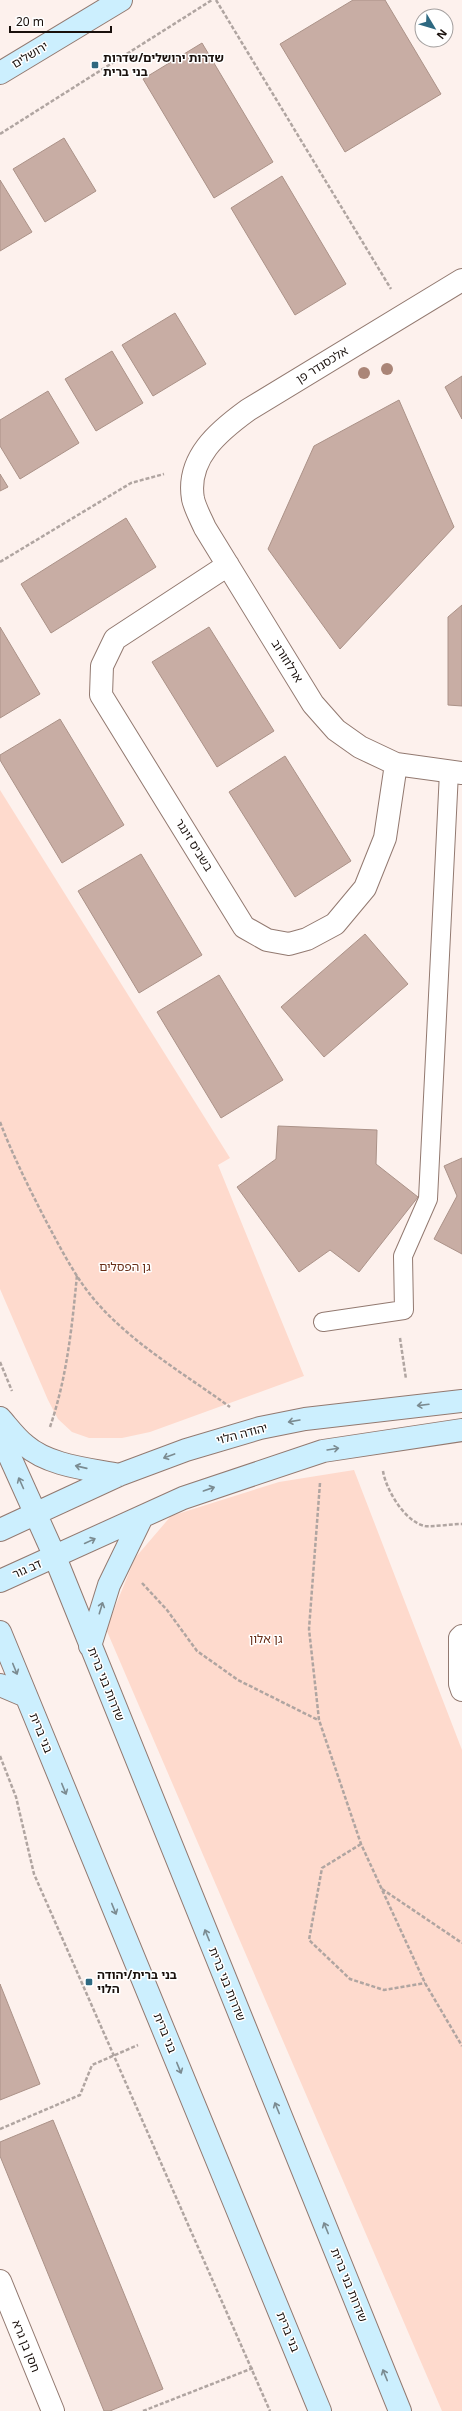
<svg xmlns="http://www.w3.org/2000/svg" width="462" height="2411" font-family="'Noto Sans','Noto Sans Hebrew',sans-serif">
<rect width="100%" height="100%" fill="#fdf1ed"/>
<path fill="#fedacd" d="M0 790 230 1158 218 1165 304 1376 150 1432 122 1438H89L72 1432 58 1419 48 1400 0 1289Z
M354 1470 462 1750V2411H442L106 1629 135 1558 171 1516 279 1482Z"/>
<path fill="#c8ada4" stroke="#ab9288" d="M353 0H385L441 94 345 152 280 44Z
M202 43 273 162 214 198 143 79Z
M64 138 96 191 45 222 13 169Z
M282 176 346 284 295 315 231 208Z
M0 180 32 232 0 251Z
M175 313 206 364 153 396 122 345Z
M112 351 143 403 96 431 65 379Z
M462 376V419L445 387Z
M48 391 79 443 20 479 0 446V420Z
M399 400 454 527 340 649 268 549 314 446Z
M0 474 8 487 0 491Z
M126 518 156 567 51 633 21 584Z
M462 605V706L448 705V617Z
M0 627 40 694 0 718Z
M209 627 274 731 217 767 152 662Z
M60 719 124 825 62 863 0 760V755Z
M285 756 351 861 295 897 229 792Z
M141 854 202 955 139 993 78 891Z
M365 934 408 984 324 1057 281 1007Z
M219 975 283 1080 221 1118 157 1012Z
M278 1126 377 1130 376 1164 418 1197 359 1272 330 1250 299 1272 237 1187 276 1159Z
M462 1158V1254L434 1239 457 1196 444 1166Z
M0 1984 40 2084 0 2100Z
M53 2120 163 2389 110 2411H104L0 2156V2142Z"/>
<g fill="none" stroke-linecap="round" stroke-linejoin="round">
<g stroke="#927970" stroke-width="20">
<path id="lane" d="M323 1322 404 1310 403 1256 428 1199 449 772"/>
</g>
<g stroke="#927970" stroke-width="24">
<path id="street" d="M462 280 248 410C219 431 186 458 193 499 195 508 201 519 205 528L313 704 336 730 360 747 396 764 462 773
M228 565 115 639 102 666 101 695 244 927 267 940 289 944 307 939 335 924 365 888 385 838 396 764
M462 1636 460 1638V1684L462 1690
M0 2281 53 2411"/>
</g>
<g stroke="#927970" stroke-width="24">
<path id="secondary" d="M0 73 121 0
M0 1418C8 1427 16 1438 25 1445 49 1466 89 1469 119 1475
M0 1435 55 1557 400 2411
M0 1530 119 1475 186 1450 260 1428 305 1419 462 1401
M0 1581 183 1498 323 1451 462 1430
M0 1632 320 2411
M90 1646 109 1585 142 1517
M0 1685 26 1696"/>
</g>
<path stroke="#b0a5a1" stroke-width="2.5" stroke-dasharray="4 2" stroke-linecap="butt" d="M216 0 391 289
M0 134 212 0
M0 562 131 483 164 474
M0 1122C13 1156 29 1188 46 1221 61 1249 77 1281 99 1305 136 1346 186 1375 230 1407
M400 1338 406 1379
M0 1362 12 1391
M50 1427C67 1377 72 1327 77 1275
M383 1471C386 1490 405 1522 425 1526 432 1527 453 1524 462 1524
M320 1483 309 1629 319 1720 361 1844 425 1983 462 2046
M142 1583 167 1610 197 1651 238 1680 318 1720
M0 1756 16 1797 34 1874 270 2411
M361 1844 322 1868 309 1940 350 1979 384 1990 425 1983
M382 1889 462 1943
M0 2129 80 2095 92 2065 138 2045
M143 2411 253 2368"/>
<use href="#lane" stroke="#fff" stroke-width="18"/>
<use href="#street" stroke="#fff" stroke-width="22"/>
<use href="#secondary" stroke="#cceffe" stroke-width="22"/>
</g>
<g fill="#aa8577">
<circle cx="387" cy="369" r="6"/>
<circle cx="364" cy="373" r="6"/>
</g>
<defs><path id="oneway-shaft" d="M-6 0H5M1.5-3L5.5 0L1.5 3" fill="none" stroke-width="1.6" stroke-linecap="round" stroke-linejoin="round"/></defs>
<g stroke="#7b8b91">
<use href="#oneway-shaft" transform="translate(423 1405) rotate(173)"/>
<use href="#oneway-shaft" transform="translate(294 1421) rotate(170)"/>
<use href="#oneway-shaft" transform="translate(333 1449) rotate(-9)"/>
<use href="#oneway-shaft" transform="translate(169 1456) rotate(160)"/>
<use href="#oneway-shaft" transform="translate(81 1467) rotate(-167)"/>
<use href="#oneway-shaft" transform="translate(21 1483) rotate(-114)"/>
<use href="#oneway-shaft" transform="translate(209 1489) rotate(-19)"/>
<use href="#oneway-shaft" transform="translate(90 1541) rotate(-25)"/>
<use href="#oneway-shaft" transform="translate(101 1608) rotate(-73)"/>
<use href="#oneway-shaft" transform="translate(15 1669) rotate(68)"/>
<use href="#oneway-shaft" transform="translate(64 1789) rotate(68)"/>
<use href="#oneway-shaft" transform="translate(114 1909) rotate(68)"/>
<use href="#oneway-shaft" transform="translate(207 1935) rotate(-112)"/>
<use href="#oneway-shaft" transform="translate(179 2068) rotate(68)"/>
<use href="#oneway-shaft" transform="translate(277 2108) rotate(-112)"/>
<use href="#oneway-shaft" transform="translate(326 2228) rotate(-112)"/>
<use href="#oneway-shaft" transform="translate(385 2375) rotate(-112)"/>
</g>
<g fill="#2e6981" stroke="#fff" stroke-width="1.5">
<rect x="91" y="61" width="8" height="8" rx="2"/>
<rect x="85" y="1978" width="8" height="8" rx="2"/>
</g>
<g text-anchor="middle" stroke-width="3" stroke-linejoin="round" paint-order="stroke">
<g font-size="12" fill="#19100c" stroke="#fff">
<text transform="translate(30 55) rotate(-31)" y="4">ירושלים</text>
<text transform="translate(322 365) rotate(-32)" y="4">אלכסנדר פן</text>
<text transform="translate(287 661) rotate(58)" y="4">ארלוזורוב</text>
<text transform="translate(194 845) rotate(58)" y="4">בשביס זינגר</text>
<text transform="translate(242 1434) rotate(-15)" y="4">יהודה הלוי</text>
<text transform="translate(27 1569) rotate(-24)" y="4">דב גור</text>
<text transform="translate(106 1684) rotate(68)" y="4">שדרות בני ברית</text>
<text transform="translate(41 1733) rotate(68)" y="4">בני ברית</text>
<text transform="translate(227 1984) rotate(68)" y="4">שדרות בני ברית</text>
<text transform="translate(165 2033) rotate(68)" y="4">בני ברית</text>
<text transform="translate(349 2285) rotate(68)" y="4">שדרות בני ברית</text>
<text transform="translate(288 2332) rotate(68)" y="4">בני ברית</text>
<text transform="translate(26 2346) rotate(68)" y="4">חסן בן גרא</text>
</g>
<g font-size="12" font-weight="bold" fill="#19100c" stroke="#fff" text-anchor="start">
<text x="103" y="62">שדרות ירושלים/שדרות<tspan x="103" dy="14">בני ברית</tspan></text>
<text x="97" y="1979">בני ברית/יהודה<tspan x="97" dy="14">הלוי</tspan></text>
</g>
<g font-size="12" fill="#672d16" stroke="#fff">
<text x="125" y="1271">גן הפסלים</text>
<text x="266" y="1643">גן אלון</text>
</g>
</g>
<g transform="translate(434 28) rotate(128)"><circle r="19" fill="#ffffff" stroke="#a39f9e"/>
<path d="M0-3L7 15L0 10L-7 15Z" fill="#2e6981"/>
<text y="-6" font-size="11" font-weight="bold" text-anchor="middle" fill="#19100c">N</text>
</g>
<path d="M10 26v6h101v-6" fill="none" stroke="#19100c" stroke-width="2"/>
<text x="16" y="26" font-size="12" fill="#19100c" stroke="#ffffff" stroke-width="3" paint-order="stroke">20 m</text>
</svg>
